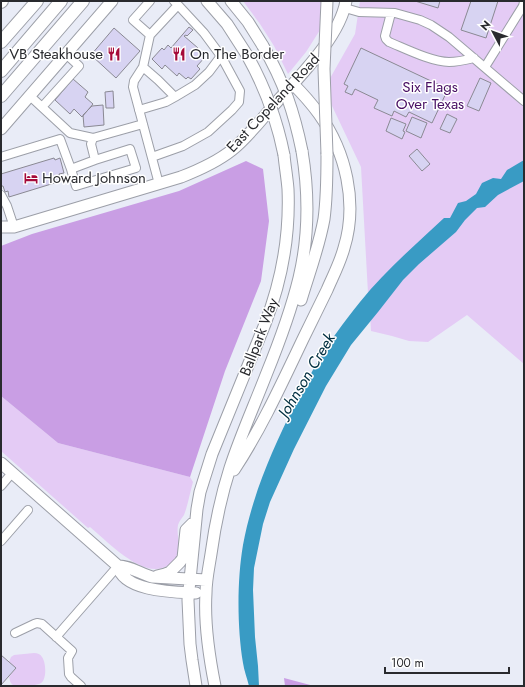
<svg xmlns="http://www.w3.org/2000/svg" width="525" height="687" font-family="Jost,sans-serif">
<rect width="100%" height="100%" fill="#e9ecf7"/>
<path fill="#e4cbf5" d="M243 1H322L320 30 306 52 288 74 274 46 260 24Z
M360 1H524V364L467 315 428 342 409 341 392 336 371 331 369 293H368L361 167 324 89 355 34Z
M1 396 58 443 190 477 193 482C190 492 188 505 184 515 182 518 179 521 178 525 176 537 182 544 177 555 175 560 171 564 167 566 143 580 107 541 90 527L88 528 1 451Z
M34 653C38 653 40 654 42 657 46 662 47 679 41 683 37 686 17 687 13 685 10 683 10 680 9 677L16 668 9 662 11 657 14 655Z"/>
<path fill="#c99ee4" d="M246 161 263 169 269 221 261 281 225 371 190 477 58 443 1 396V246L32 234 179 191Z
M284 678 314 686H285Z"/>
<path fill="#399bc4" d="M524 160V181L498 195 485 207 477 208 465 220 456 232 419 264 403 280 378 312 351 345 326 386 294 449 270 502 263 524 254 568 253 590 255 637 258 666 259 686H249C247 678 244 670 243 663 237 627 237 580 243 545 252 496 272 450 294 406 301 393 308 379 315 366 328 343 344 322 360 302 385 271 415 245 444 218H450L458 203 466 201 476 194 482 183 493 178 501 179 507 170Z"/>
<path fill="#d7d3f2" stroke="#8a8993" d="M415 1H440L438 8Z
M471 1H498L486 38 461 30Z
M189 27 193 30 187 36 186 35 184 36 198 48 196 50 205 57 197 66 200 69 191 79 188 77 186 79 179 73 177 76 165 65 162 69 152 59 162 48 164 50 168 45 171 48Z
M114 28 140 51 116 78 91 55Z
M361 48 448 89 432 123 409 112 406 117 394 111 392 116 374 108 378 100 355 89 352 95 345 92 348 86 344 84Z
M480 78 491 83 479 111 467 106Z
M73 79 88 92 85 97 93 104 82 117 74 109 70 114 55 100Z
M113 91 114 108H106L105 92Z
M103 105 104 125 84 127 83 115 92 106Z
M447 114 457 119 450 133 440 129Z
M412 117 427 123 421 138 406 131Z
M391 118 406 124 403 131 405 132 402 139 386 131Z
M417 149 430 164 422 171 409 156Z
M54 158 55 160 60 158 64 173 59 174 61 181 9 197 8 191 5 192 3 186H1V174Z
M1 655 16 668 1 685Z"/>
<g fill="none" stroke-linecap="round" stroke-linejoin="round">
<g stroke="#9c9fa8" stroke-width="10">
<path id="minor" d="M150 1 133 20 150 35
M345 8 359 12 395 13 420 20 431 25 449 37 524 101
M391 13 385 36 386 39 389 42C406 49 432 62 449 62 458 62 466 60 474 58
M485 67 523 6 524 2
M30 96 70 133 93 138 143 124
M175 97 195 85 209 72 221 56 204 33 178 5
M42 107 79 66 66 54
M139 110 166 102 175 97 158 80 143 67
M93 138 91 144 95 160 71 169 76 186 136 168 130 149 95 160
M1 157 60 139 71 169
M152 157 183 146 208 132 232 110 239 102 240 91 221 56
M159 184 133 87 134 81 143 67 150 35 178 5 174 1
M1 195 7 206 14 227
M1 486 12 473
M1 541 28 510
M15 633 34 624 37 623 42 624 72 651 68 658 69 674 71 677 81 686
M56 637 118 566"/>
</g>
<g stroke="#9c9fa8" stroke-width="13">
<path id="major" d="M207 1 227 24 247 55
M231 1 248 22 263 46
M1 129 112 1
M1 227H14L181 177C199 170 217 162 232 150 248 137 261 120 274 105 298 78 340 37 346 1
M301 300C309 273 319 247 324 219 327 197 327 175 327 154
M1 463 118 566C123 592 176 592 196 593
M234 470C261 429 282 383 303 339 311 323 319 306 327 290 333 276 340 263 344 248 358 203 346 152 319 114 311 103 302 93 293 84
M118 566C128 565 141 574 152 577L206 580
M157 576 165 574 170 572 180 562 183 558 186 530 193 523
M196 686 192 660 190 644 188 600 197 509 200 492 212 454 265 324C282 280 290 236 288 189 287 177 285 166 284 155
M215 686C209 656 204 624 206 593 206 580 209 567 211 554 215 525 221 496 230 468 240 437 254 406 266 375 279 343 291 311 299 278 309 236 309 193 302 151"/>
</g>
<g stroke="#9c9fa8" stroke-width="14">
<path id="highway" d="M1 2 2 1
M1 42 37 1
M1 71 61 1
M1 96 83 1"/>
</g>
<use href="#minor" stroke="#fff" stroke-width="8"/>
<use href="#major" stroke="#fff" stroke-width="11"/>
<use href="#highway" stroke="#fff" stroke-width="12"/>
<g stroke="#9c9fa8" stroke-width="13" stroke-linecap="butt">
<path id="major-bridge" d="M327 1 324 69 327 154
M263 46C284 82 294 112 302 151
M247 55C265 87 277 120 284 155"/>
</g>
<use href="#major-bridge" stroke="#fff" stroke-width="11"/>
</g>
<defs>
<g id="restaurant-bare" transform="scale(1.08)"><path d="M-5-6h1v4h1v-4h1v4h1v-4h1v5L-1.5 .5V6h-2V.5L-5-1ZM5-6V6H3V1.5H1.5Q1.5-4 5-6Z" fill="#a50a3a" stroke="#fff" stroke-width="2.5" paint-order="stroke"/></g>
<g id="hotel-bare" transform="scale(1.08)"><path d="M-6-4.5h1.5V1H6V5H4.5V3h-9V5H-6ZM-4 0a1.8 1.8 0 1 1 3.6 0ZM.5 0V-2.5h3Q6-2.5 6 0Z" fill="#a50a3a" stroke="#fff" stroke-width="2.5" paint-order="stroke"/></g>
</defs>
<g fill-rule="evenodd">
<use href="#restaurant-bare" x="114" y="54"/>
<use href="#restaurant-bare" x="179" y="54"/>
<use href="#hotel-bare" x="31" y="178"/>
</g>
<g text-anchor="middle" stroke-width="3" stroke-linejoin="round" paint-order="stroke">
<g font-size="15" fill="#292a2e" stroke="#fff" text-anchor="start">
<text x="103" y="59" text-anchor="end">VB Steakhouse</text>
<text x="190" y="59">On The Border</text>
<text x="42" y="183">Howard Johnson</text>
</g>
<g font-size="15" fill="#480f63" stroke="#fff">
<text x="430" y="92">Six Flags<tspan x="430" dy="17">Over Texas</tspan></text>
</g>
<g font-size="15" fill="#292a2e" stroke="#fff">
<text transform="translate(273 103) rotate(-47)" y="5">East Copeland Road</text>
<text transform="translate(259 337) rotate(-69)" y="5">Ballpark Way</text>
</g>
<g font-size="16" font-style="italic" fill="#033042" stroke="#fff">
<text transform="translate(306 375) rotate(-59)" y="6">Johnson Creek</text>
</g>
</g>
<rect width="525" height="687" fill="none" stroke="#292a2e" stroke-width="4"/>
<g transform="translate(493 32) rotate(311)" stroke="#ffffff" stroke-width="3" paint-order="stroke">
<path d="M0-3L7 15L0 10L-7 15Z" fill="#292a2e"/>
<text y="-6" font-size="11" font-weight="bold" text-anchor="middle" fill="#292a2e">N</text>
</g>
<path d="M385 667v6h124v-6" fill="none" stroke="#292a2e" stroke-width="2"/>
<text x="391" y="667" font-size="12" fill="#292a2e" stroke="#ffffff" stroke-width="3" paint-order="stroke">100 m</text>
</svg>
